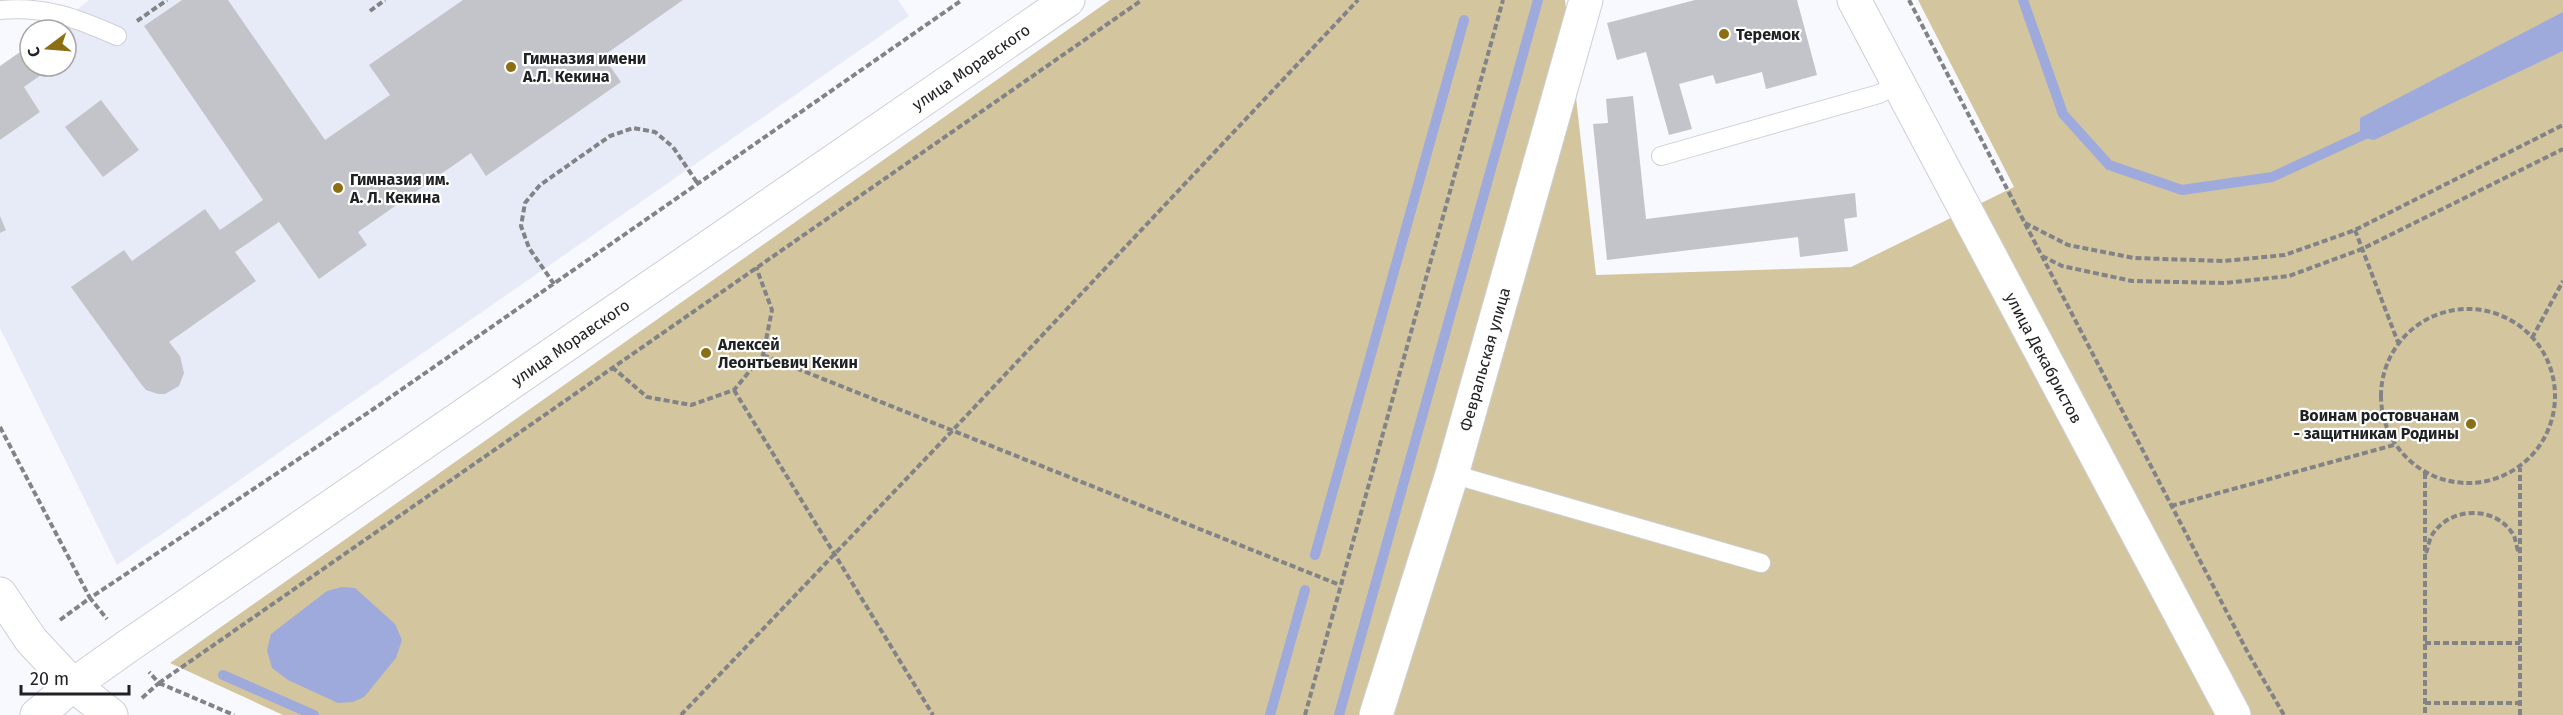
<svg xmlns="http://www.w3.org/2000/svg" width="2563" height="715" font-family="'Fira Sans',sans-serif">
<rect width="100%" height="100%" fill="#f7f9ff"/>
<path fill="#e7ebf8" d="M89 0H898L909 16 117 565 0 328V233L6 229 0 217V140L40 112 24 87 54 66H66V30H51Z"/>
<path fill="#d3c59d" d="M1110 0H1565L1596 275 1851 267 2014 187 1918 0H2563V715H283L170 663Z"/>
<path fill="#9eaadb" d="M2563 12V51L2374 140 2360 137V118Z
M342 587 355 588 395 624 402 640 396 658 364 697 353 702 338 703 288 680 272 668 267 650 271 634 327 591Z"/>
<g fill="none" stroke-linecap="round" stroke-linejoin="round">
<path stroke="#9eaadb" stroke-width="10" d="M2023 0 2063 114 2109 165 2182 190 2272 177 2372 131
M1315 555 1464 20
M223 675 314 715
M1270 715 1305 590
M1339 715 1538 0"/>
</g>
<path fill="#c3c4ca" d="M182 0H228L325 140 390 95 369 65 463 0H683L603 56 621 82 486 176 471 153 358 232 367 245 319 279 279 222 235 252 256 281 169 342 180 356 184 373 179 386 165 394H158L146 390 141 384 71 287 124 250 132 261 205 209 220 230 263 200 144 26Z
M1695 0H1797L1817 75 1766 89 1762 72 1716 84 1713 75 1679 84 1692 129 1669 135 1646 52 1617 60 1607 23Z
M30 45V66H54L24 87 40 112 0 140V66Z
M1633 96 1646 219 1855 193 1857 217 1844 219 1848 251 1800 257 1798 237 1607 260 1593 124 1608 123 1606 99Z
M101 100 139 150 103 177 65 127Z
M0 216 6 230 0 233Z"/>
<g fill="none" stroke-linecap="round" stroke-linejoin="round">
<g stroke="#cdcfd5" stroke-width="20">
<path id="lane" d="M0 10C46 6 76 18 117 36
M1661 156 1879 94 1898 84
M1452 474 1761 563"/>
</g>
<g stroke="#cdcfd5" stroke-width="35">
<g id="street">
<path id="s1" d="M1376 715 1452 474 1586 0"/>
</g>
</g>
<g stroke="#cdcfd5" stroke-width="35">
<g id="secondary">
<path id="s2" d="M1854 0 2234 715"/>
<path d="M0 594 31 640 73 685 111 715"/>
<path id="s3" d="M37 715 73 685 128 646 1068 0"/>
</g>
</g>
<path stroke="#828387" stroke-width="4" stroke-dasharray="6 3" stroke-linecap="butt" d="M1909 0 2248 653 2284 715
M370 11 385 0
M137 21 167 0
M2025 223 2068 245 2134 258 2224 261 2285 255 2355 230 2563 125
M2355 230 2399 345
M2042 256 2062 266 2132 281 2225 283 2289 276 2362 249 2563 149
M554 284 529 248 521 226 525 203 540 185 610 136 633 128 655 132 673 147 698 184
M2381 396a87 87 0 1 1 174 0a87 87 0 1 1-174 0Z
M2532 338 2563 281
M763 355 1340 585
M612 367 647 397 691 405 734 390 763 355 772 310 756 267
M734 390 933 715
M0 427 90 598 372 410 962 0
M2425 473V715
M2171 506 2394 445
M2426 553C2428 548 2429 540 2432 535 2450 506 2497 505 2514 536 2516 541 2517 549 2519 554
M60 620 90 598 107 619
M2425 643H2520
M159 683 1142 0
M159 683 234 715
M142 698 159 683 149 672
M2425 703H2520
M681 715 952 431 1358 0
M1305 715 1503 0
M2520 715V468"/>
<use href="#lane" stroke="#fff" stroke-width="18"/>
<use href="#street" stroke="#fff" stroke-width="33"/>
<use href="#secondary" stroke="#fff" stroke-width="33"/>
</g>
<g fill="#8b6f12" stroke="#fff" stroke-width="2">
<circle cx="1724" cy="34" r="6"/>
<circle cx="511" cy="67" r="6"/>
<circle cx="338" cy="188" r="6"/>
<circle cx="706" cy="353" r="6"/>
<circle cx="2471" cy="424" r="6"/>
</g>
<g text-anchor="middle" stroke-width="4.5" stroke-linejoin="round" paint-order="stroke">
<g font-size="16" font-weight="bold" fill="#202123" stroke="#fff" text-anchor="start">
<text x="1736" y="40">Теремок</text>
<text x="523" y="64">Гимназия имени<tspan x="523" dy="18">А.Л. Кекина</tspan></text>
<text x="350" y="185">Гимназия им.<tspan x="350" dy="18">А. Л. Кекина</tspan></text>
<text x="718" y="350">Алексей<tspan x="718" dy="18">Леонтьевич Кекин</tspan></text>
<text x="2459" y="421" text-anchor="end">Воинам ростовчанам<tspan x="2459" dy="18">- защитникам Родины</tspan></text>
</g>
<g font-size="16" fill="#202123" stroke="#fff">
<text dy="6" stroke="none"><textPath href="#s3" startOffset="1137">улица Моравского</textPath></text>
<text dy="6" stroke="none"><textPath href="#s3" startOffset="651">улица Моравского</textPath></text>
<text dy="6" stroke="none"><textPath href="#s1" startOffset="372">Февральская улица</textPath></text>
<text dy="6" stroke="none"><textPath href="#s2" startOffset="405">улица Декабристов</textPath></text>
</g>
</g>
<g transform="translate(48 48) rotate(254)"><circle r="28" fill="#ffffff" stroke="#a6a6a7" stroke-width="1.5"/>
<path d="M0-4.5L10 22L0 15L-10 22Z" fill="#8b6f12"/>
<text y="-9" font-size="16" font-weight="bold" text-anchor="middle" fill="#202123">С</text>
</g>
<path d="M21 685v9h108v-9" fill="none" stroke="#202123" stroke-width="3"/>
<text x="30" y="685" font-size="18" fill="#202123" stroke="#ffffff" stroke-width="4.5" paint-order="stroke">20 m</text>
</svg>
